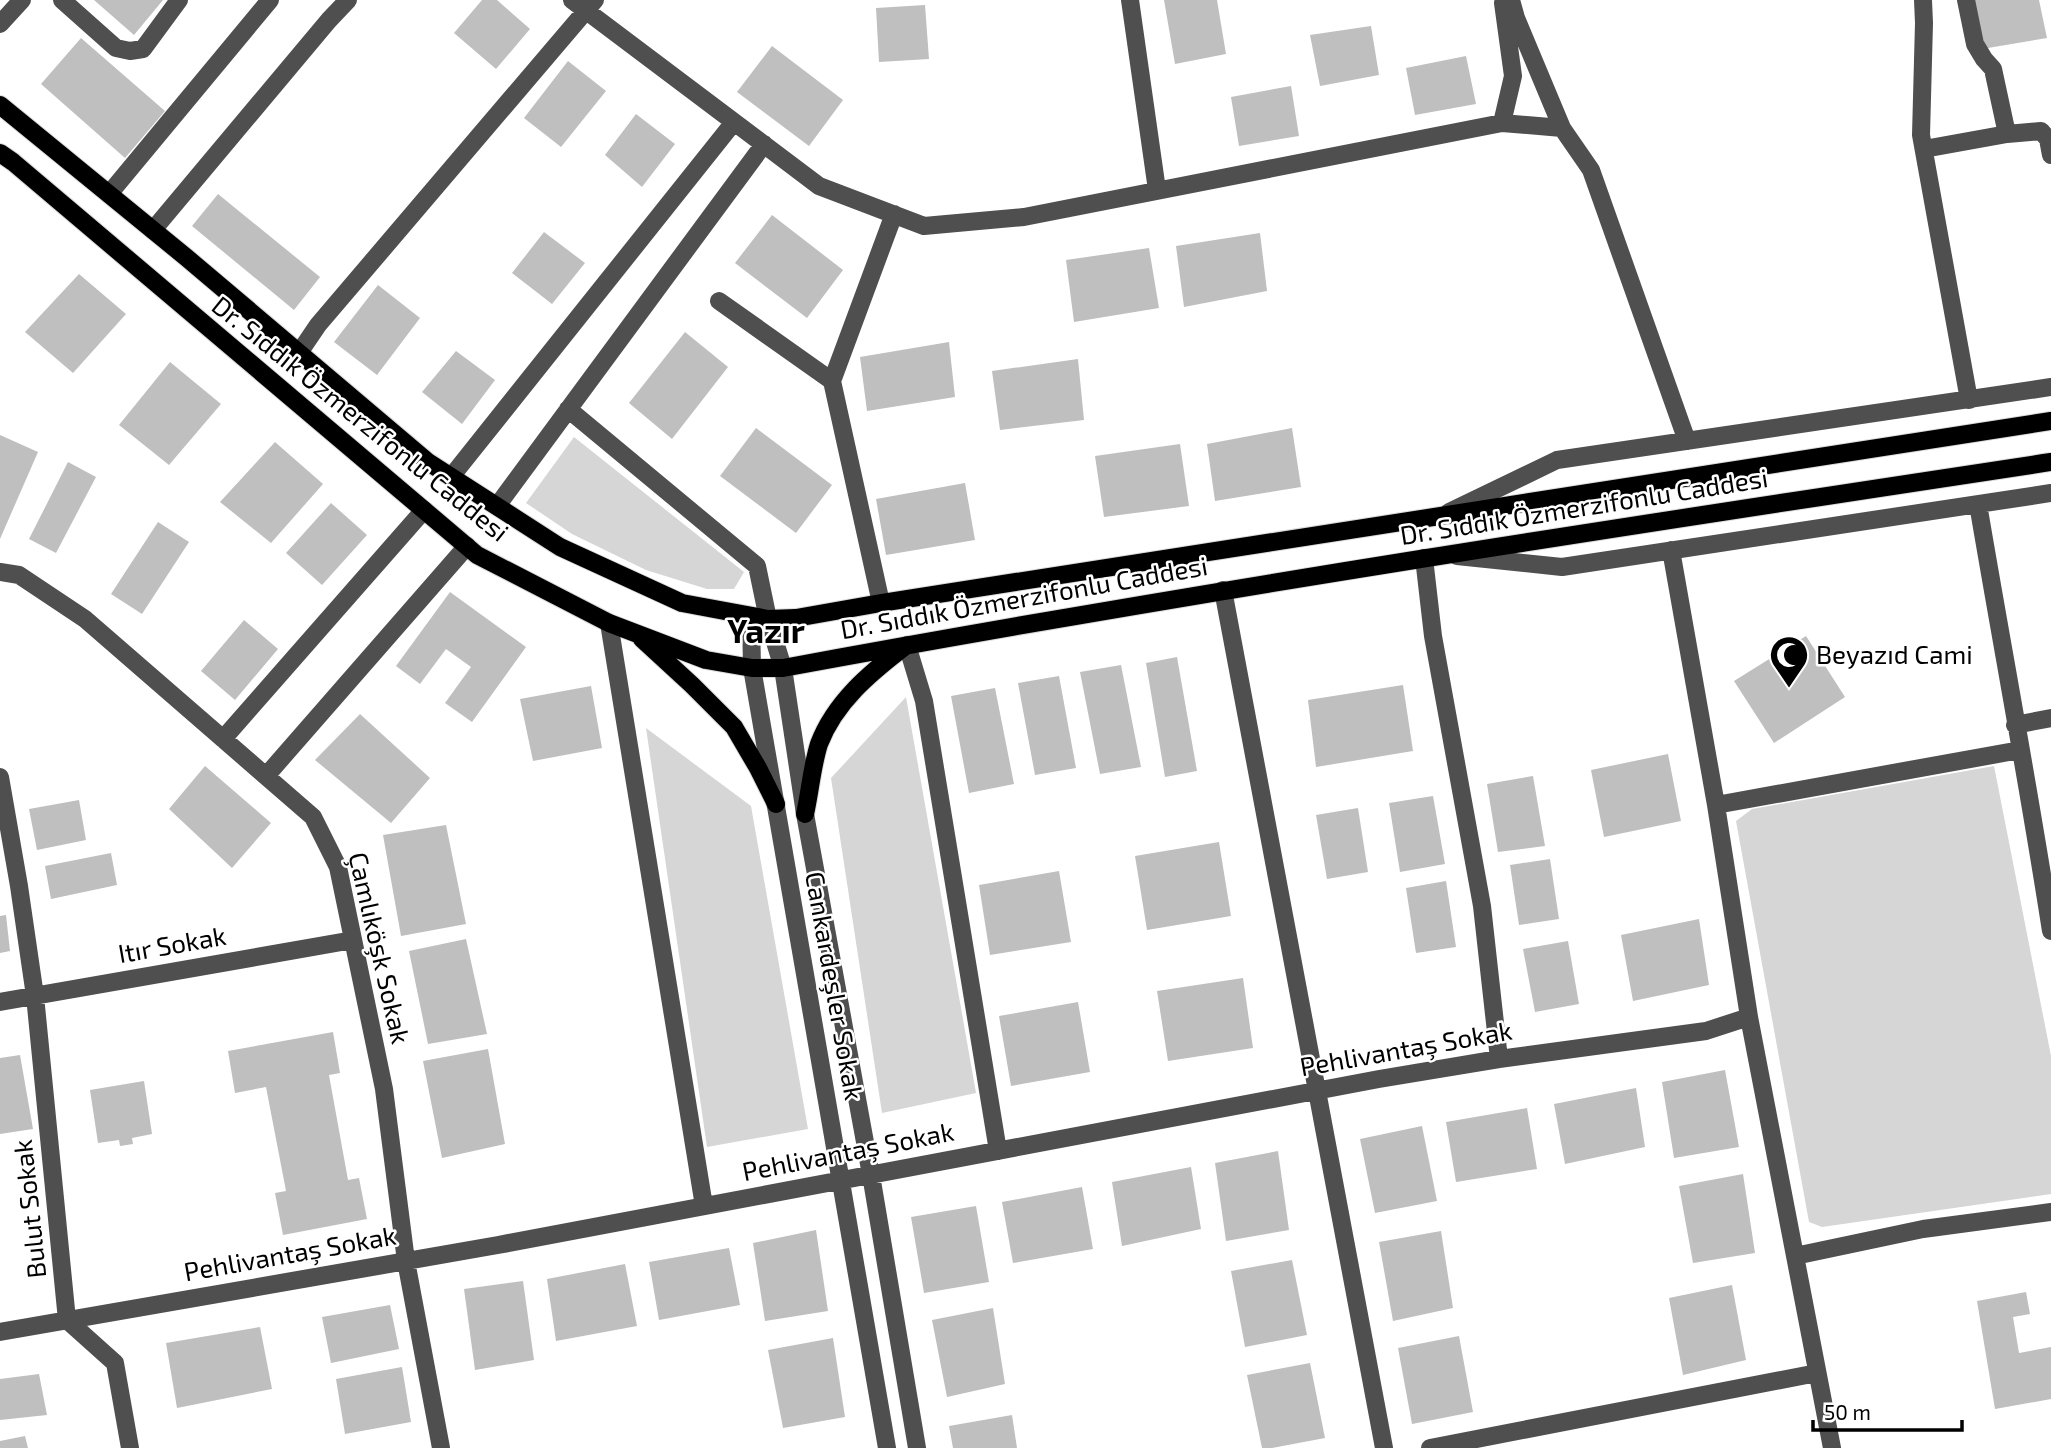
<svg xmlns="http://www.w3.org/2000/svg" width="2051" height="1448" font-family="'Exo 2',sans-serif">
<rect width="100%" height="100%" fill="#fff"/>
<path fill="#d6d6d6" d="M574 437 744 572 734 589H707L646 570 572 534 526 503Z
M906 697 976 1093 882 1113 831 778Z
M646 728 751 806 808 1129 707 1147Z
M1994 766 2051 1056V1194L1822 1227 1809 1222 1736 821 1752 809Z"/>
<path fill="#bfbfbf" d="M94 0H163L134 35Z
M482 0H497L530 29 496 69 454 33Z
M1164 0H1217L1226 54 1175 64Z
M1973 0H2039L2047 38 1982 49Z
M925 5 929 59 879 62 876 8Z
M1371 26 1379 75 1320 86 1310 35Z
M81 38 165 111 125 158 41 84Z
M772 46 843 100 809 146 737 92Z
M1466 56 1476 104 1415 115 1406 68Z
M568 61 606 91 561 147 524 118Z
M1291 86 1299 136 1239 146 1231 97Z
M636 114 675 144 642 187 605 155Z
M218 194 320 277 294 310 192 226Z
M772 215 843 270 807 318 735 263Z
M544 232 585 263 552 304 512 273Z
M1260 233 1267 291 1184 307 1176 246Z
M1149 248 1159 308 1074 322 1066 260Z
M79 274 126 314 73 373 25 332Z
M378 285 420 318 377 375 334 342Z
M685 332 728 367 672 439 629 403Z
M949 342 955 397 867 411 860 357Z
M456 351 495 380 462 424 422 392Z
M1078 359 1084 420 1000 430 992 371Z
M170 362 221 404 169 465 119 425Z
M756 428 832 485 796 533 720 476Z
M1292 428 1301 487 1215 501 1207 444Z
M0 435 38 452 0 539Z
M275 442 323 484 271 543 220 502Z
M1180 444 1189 506 1104 517 1095 456Z
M68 462 96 477 56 553 29 539Z
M965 483 975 540 886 555 876 499Z
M331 503 367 535 322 585 286 553Z
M158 522 189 542 142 614 111 594Z
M450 592 526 647 472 722 445 703 471 667 446 649 420 684 396 666Z
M244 620 278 649 235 700 201 671Z
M1806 636 1845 697 1774 743 1734 681Z
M1177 657 1197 771 1165 777 1146 663Z
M1121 665 1141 767 1100 774 1080 672Z
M1059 676 1076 768 1035 775 1018 683Z
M1403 685 1413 751 1316 767 1308 700Z
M591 686 602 748 533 761 520 699Z
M995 688 1014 784 969 793 951 696Z
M360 714 430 778 391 823 315 760Z
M1668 754 1681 821 1604 837 1591 770Z
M205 766 271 823 232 868 169 809Z
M1533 776 1545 846 1498 852 1487 784Z
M1433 796 1445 864 1400 872 1389 803Z
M79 800 86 840 37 850 29 809Z
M1358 808 1368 872 1327 879 1316 815Z
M446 825 466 924 401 936 383 835Z
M1219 842 1231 916 1147 930 1135 856Z
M111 853 117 885 51 899 45 866Z
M1550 859 1559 919 1519 925 1510 865Z
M1059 871 1071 942 990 955 979 885Z
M1446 881 1456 947 1416 953 1406 888Z
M6 915 10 951 0 953V916Z
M1699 919 1709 985 1633 1001 1621 935Z
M466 939 487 1034 428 1044 409 951Z
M1568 941 1579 1004 1535 1012 1523 949Z
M1243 978 1253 1048 1168 1061 1157 991Z
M1078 1002 1090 1072 1011 1086 999 1016Z
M333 1032 340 1073 329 1075 348 1180 359 1178 367 1219 283 1235 275 1193 286 1191 266 1087 235 1093 228 1051Z
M488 1049 505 1144 442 1158 423 1061Z
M20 1055 33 1129 0 1134V1058Z
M1725 1070 1739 1147 1674 1158 1662 1082Z
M144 1081 152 1134 132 1138 133 1144 120 1146 119 1140 98 1143 90 1090Z
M1636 1088 1645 1147 1565 1164 1554 1104Z
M1527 1108 1537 1169 1456 1182 1446 1122Z
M1422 1126 1437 1201 1375 1213 1360 1139Z
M1278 1151 1289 1230 1226 1241 1215 1163Z
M1191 1167 1201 1229 1122 1246 1112 1182Z
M1743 1174 1755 1253 1693 1263 1679 1186Z
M1082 1187 1093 1249 1013 1263 1002 1202Z
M976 1206 989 1282 924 1293 911 1217Z
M816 1230 828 1311 765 1321 753 1243Z
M1441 1231 1453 1308 1393 1321 1379 1242Z
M729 1248 740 1305 659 1320 649 1262Z
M1292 1260 1307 1335 1245 1347 1231 1271Z
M625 1264 637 1326 556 1341 547 1279Z
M523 1281 534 1360 475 1370 464 1289Z
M1732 1285 1746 1360 1683 1375 1669 1298Z
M2026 1292 2030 1314 2013 1317 2019 1353 2051 1347V1399L1995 1409 1977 1301Z
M390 1305 399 1349 331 1363 322 1317Z
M993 1308 1005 1384 947 1397 932 1320Z
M260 1327 272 1389 177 1408 166 1343Z
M1459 1336 1473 1412 1412 1424 1398 1348Z
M833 1338 845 1417 783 1428 768 1350Z
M1310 1363 1325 1438 1272 1448H1262L1247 1375Z
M402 1367 411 1422 345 1434 336 1379Z
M39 1374 47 1415 0 1420V1379Z
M1012 1415 1017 1448H953L949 1426Z
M25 1436 28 1448H0V1441Z"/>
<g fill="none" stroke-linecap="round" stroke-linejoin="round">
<g stroke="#dbdbdb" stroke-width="20">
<path id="major" d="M0 105 187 258 428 462 560 547 682 603 768 619 796 618 881 603 2051 421
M0 153 13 162 477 555 609 623 706 660 752 668H783C1204 590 1627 526 2051 462
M642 639 692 685 734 727 758 768 776 804
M805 814C810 792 812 766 819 744 835 702 870 673 904 647"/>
</g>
<path stroke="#4f4f4f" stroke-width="18" d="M62 0 116 48 130 51 143 49 179 0
M572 0 819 186 924 226 1024 217 1502 123 1562 128 1591 170 1687 441
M1130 0 1157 190
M1511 0 1516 18 1562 128
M1923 0 1924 23 1921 135 1969 400
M1966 0 1975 44 1984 59 1993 69 2007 134
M0 24 22 0
M1502 123 1513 76 1503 3
M1924 149 2007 134 2041 131 2048 139 2051 155
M109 194 270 0
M153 230 329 20 348 0
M719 301 832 381
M299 353 318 325 595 0
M568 409 757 566 768 619 783 668 805 814 871 1175 917 1448
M451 477 734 122
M1978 504C2002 646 2029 788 2051 931
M497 506 764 144
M1449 512 1557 460 2051 387
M1671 550 1716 805 1749 1017
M1457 556 1562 567 2051 493
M1424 558 1433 636 1482 906 1499 1059
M0 572 19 575 85 619 313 817 338 867 384 1089 406 1261 441 1448
M1223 590 1384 1448
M881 603 832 381 894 214
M751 616 752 668 887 1448
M609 623 704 1206
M907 645 924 701 998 1151
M2015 725 2051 718
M223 739 424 510
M266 776 467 546
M0 777 19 886 35 996 67 1320 115 1363 130 1448
M1716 805 2020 750
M0 1002 353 940
M1795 1256 1923 1229 2051 1212
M0 1332 498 1245 1379 1079 1499 1059 1706 1031 1749 1017 1832 1448
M1430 1448 1817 1373"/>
<use href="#major" stroke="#000" stroke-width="18"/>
</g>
<defs>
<g id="mosque-pin" transform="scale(2.0125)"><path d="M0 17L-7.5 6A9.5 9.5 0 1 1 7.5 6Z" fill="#000" stroke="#fff"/><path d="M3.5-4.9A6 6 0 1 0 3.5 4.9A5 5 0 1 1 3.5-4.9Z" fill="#fff"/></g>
</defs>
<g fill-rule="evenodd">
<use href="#mosque-pin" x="1789" y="655"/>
</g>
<g text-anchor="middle" stroke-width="5" stroke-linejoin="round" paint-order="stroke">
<g font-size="26" fill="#000" stroke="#fff">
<text transform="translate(360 419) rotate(39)" y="9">Dr. Sıddık Özmerzifonlu Caddesi</text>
<text transform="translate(1584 507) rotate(-9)" y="9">Dr. Sıddık Özmerzifonlu Caddesi</text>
<text transform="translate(1024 598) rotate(-10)" y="9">Dr. Sıddık Özmerzifonlu Caddesi</text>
<text transform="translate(172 945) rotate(-10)" y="9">Itır Sokak</text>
<text transform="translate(379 948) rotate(77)" y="9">Çamlıköşk Sokak</text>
<text transform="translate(834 986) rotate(80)" y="9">Cankardeşler Sokak</text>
<text transform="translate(1406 1049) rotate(-10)" y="9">Pehlivantaş Sokak</text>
<text transform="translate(848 1152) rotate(-11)" y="9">Pehlivantaş Sokak</text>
<text transform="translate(30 1209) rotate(-96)" y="9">Bulut Sokak</text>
<text transform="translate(290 1254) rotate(-10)" y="9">Pehlivantaş Sokak</text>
</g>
<g font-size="26" fill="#000" stroke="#fff" text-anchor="start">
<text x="1816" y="664">Beyazıd Cami</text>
</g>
<g font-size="33" font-weight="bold" fill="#000" stroke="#fff">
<text x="766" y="643">Yazır</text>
</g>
</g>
<path d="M1813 1420v10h149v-10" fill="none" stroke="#000000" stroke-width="3.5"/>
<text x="1824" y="1420" font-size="21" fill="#000000" stroke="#ffffff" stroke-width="5" paint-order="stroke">50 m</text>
</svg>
